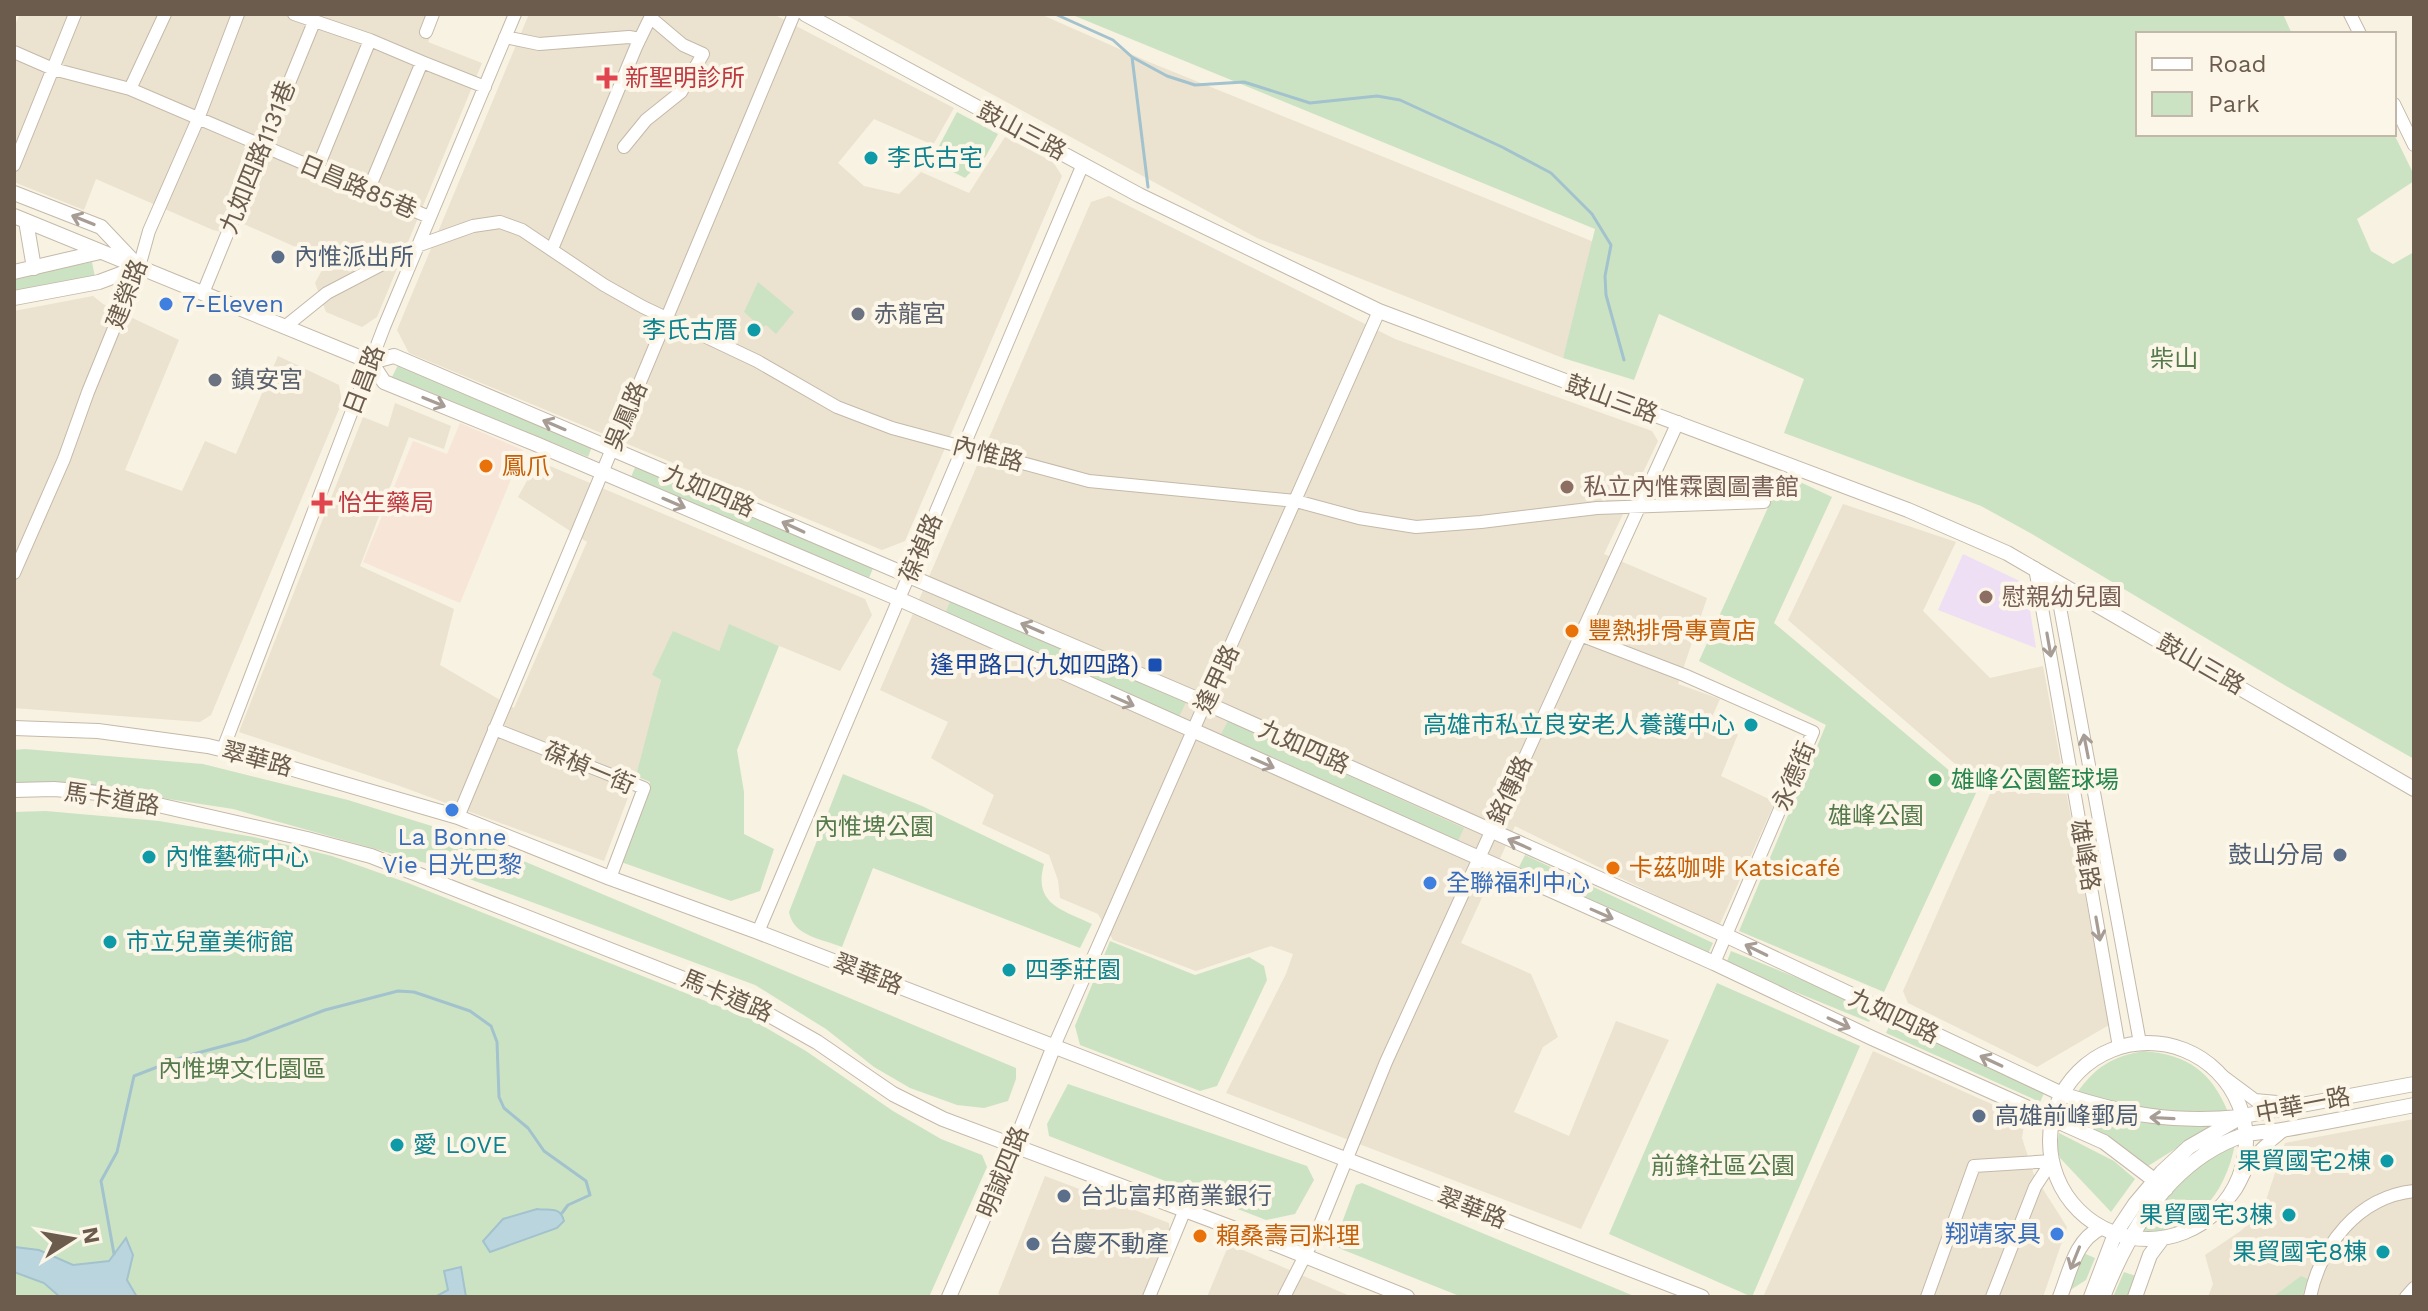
<svg xmlns="http://www.w3.org/2000/svg" width="2428" height="1311" font-family="'Work Sans','Noto Sans TC',sans-serif">
<rect width="100%" height="100%" fill="#f8f2e2"/>
<path fill="#ebe2d0" d="M20 14H440L428 42 482 63 377 317 362 327 326 312 315 283 327 261 228 217 222 232 213 230 96 179 84 210 14 182V27Z
M529 14H773L954 108 933 145 874 119 838 163 864 186 899 194 921 172 969 193 1005 137 1053 162 1062 176 905 541 882 550 409 353 397 330Z
M844 14H1040L1149 62 1594 242 1563 358 1257 238Z
M1109 196 1395 339 1652 431 1658 441 1604 554 1707 598 1678 684 1720 699 1708 726 1738 734 1721 776 1775 802 1719 926 1515 826 1461 943 1531 974 1558 1037 1543 1047 1514 1112 1569 1136 1616 1021 1669 1040 1581 1229 1226 1093 1286 974 1293 954 1271 946 1196 971 1113 940 1098 914 1060 898 1058 880 1049 855 982 824 994 795 931 758 948 722 880 690 1091 202Z
M93 296 103 304 179 340 125 470 182 491 205 441 236 454 278 356 339 385 342 402 211 715 200 722 14 708V311Z
M395 403 451 426 444 449 409 437 360 566 454 609 440 665 514 708 587 542 518 497 538 461 865 599 872 615 840 671 729 625 719 651 652 675 661 680 643 758 604 861 397 785 239 732 363 417 388 427Z
M1843 504 1956 542 1923 611 1990 678 2043 666 2109 1025 2037 1067 1908 1003 1903 991 1990 794 1788 620Z
M1873 1051 2025 1119 2022 1138 2034 1175 2067 1227 2043 1297H1763Z
M2414 1119V1297H2208L2213 1284 2205 1255 2242 1230 2263 1209 2285 1143Z
M1045 1176 1169 1223 1170 1235 1144 1297H1005L998 1294Z
M1229 1244 1350 1296 1349 1297H1207Z"/>
<path fill="#f7e5d8" d="M460 423 523 450 460 603 363 562 413 441 447 454Z"/>
<path fill="#efdff4" d="M1963 554 2026 584 2036 648 1938 610Z"/>
<path fill="#cce3c3" d="M1070 14H2283L2292 34H2138V134H2394L2414 175V181L2357 219 2371 251 2393 264 2414 252V759L2286 686 2032 534 1981 506 1784 433 1804 379 1659 314 1634 380 1563 358 1595 229Z
M957 112 998 134 986 156 965 178 931 161Z
M92 262 95 277 14 293V278Z
M758 282 794 312 776 334 766 325 762 328 744 312Z
M398 365 593 444 588 457 392 377Z
M636 465 874 566 869 578 631 477Z
M1783 474 1832 497 1774 623 1976 793 1884 992 1739 931 1826 725 1699 661Z
M951 599 1186 702 1179 717 945 614Z
M729 624 779 646 737 750 744 792V834L774 849 760 891 731 901 621 862 650 782 636 776 661 680 652 675 673 631 719 651Z
M1228 721 1464 828 1458 841 1221 734Z
M25 749 203 764 348 800 464 836 1016 1068V1079L1008 1101 984 1108 957 1105 910 1088 874 1067 826 1029 755 985 429 864 233 809 110 790 14 787V750Z
M843 774 922 806 1044 864C1033 904 1061 909 1092 924L1080 948 873 868 842 947C822 939 793 936 789 912Z
M46 811 159 821 254 837 332 856 408 883 751 1019 806 1051 893 1111 941 1139 982 1155 987 1167 929 1297H14V812Z
M1525 855 1713 943 1707 956 1519 867Z
M1110 941 1195 975 1249 957 1264 966 1267 980 1217 1086 1200 1091 1080 1045 1075 1026Z
M1731 951 1874 1009 1869 1022 1726 964Z
M1717 983 1860 1046 1752 1297 1609 1234Z
M1892 1020 2046 1089 2040 1102 1886 1033Z
M2144 1051C2188 1055 2211 1071 2228 1112L2181 1114 2137 1110 2077 1093C2095 1067 2113 1056 2144 1051Z
M1068 1084 1307 1166 1314 1180 1295 1214 1266 1220 1049 1136 1047 1124Z
M2076 1103C2121 1121 2163 1126 2212 1126L2148 1166 2115 1144 2069 1123Z
M2059 1133 2114 1161 2135 1179 2111 1212 2060 1158 2057 1147Z
M2235 1144C2225 1196 2193 1235 2137 1233L2186 1175Z
M1362 1183 1634 1296V1297H1462L1341 1249 1334 1244 1356 1185Z
M2081 1252 2095 1258 2086 1280 2064 1294Z
M2124 1272 2136 1276 2127 1297H2113Z
M2301 1276 2308 1279 2302 1297H2273Z"/>
<path fill="#bad5de" stroke="#a2c2ce" stroke-width="2" d="M537 1209C550 1211 560 1206 564 1221L557 1228 490 1252 483 1241 503 1219Z
M126 1238 133 1255 127 1280 137 1297H60L44 1283 14 1272V1247L39 1250 73 1265 109 1261Z
M461 1267 466 1297H435L448 1290 444 1271Z"/>
<g fill="none" stroke-linecap="round" stroke-linejoin="round">
<path stroke="#a2c2ce" stroke-width="3" d="M1055 14 1113 40 1132 57 1167 76 1195 85 1244 82 1310 103 1377 96 1400 100 1502 147 1551 173 1592 214 1611 245 1605 276 1606 295 1624 360
M1132 57 1148 187
M114 1254 101 1181 117 1152 134 1076 186 1056 246 1040 325 1010 398 991 414 992 470 1011 491 1026 497 1042 499 1097 504 1108 528 1128 544 1151 586 1181 590 1195 568 1205 562 1213"/>
<g stroke="#c5b9a9" stroke-width="14">
<path id="minor" d="M165 14 130 89 429 217
M294 14 370 40 422 62
M2350 14 2360 34
M426 32 433 14
M505 37 539 44 629 37 640 39
M14 52 53 69 130 89
M2394 104 2414 145
M624 147 646 120 681 92 703 54 683 45 651 18
M14 165 75 14
M317 169 370 40
M368 191 422 62 485 87
M552 249 636 47 652 14
M203 293 314 22
M286 326 327 293 417 246 473 226 500 222 522 230 604 285 643 307 757 361 837 407 892 428 1089 481 1296 501 1359 518 1416 527 1481 522 1597 508 1764 502
M2035 568 2119 1047
M14 573 64 459 88 392 139 267 149 231 198 119 238 14
M2055 580 2140 1043
M1580 635 1684 675 1813 732 1714 963
M494 729 644 788 610 878
M223 749 384 327 515 14
M458 817 794 14
M758 932 1083 164
M1054 1046C1161 800 1271 557 1379 311
M2220 1074 2255 1100 2289 1103
M2226 1201C2238 1190 2240 1181 2247 1168 2255 1152 2271 1141 2284 1130
M1149 1297 1184 1212
M1284 1297 1317 1232 1386 1062 1678 422
M1927 1297 1974 1166 2052 1161
M1992 1297 2035 1187 2052 1161
M2310 1297C2321 1245 2358 1197 2414 1191
M2406 1297 2414 1288"/>
</g>
<g stroke="#c5b9a9" stroke-width="16">
<path id="tertiary" d="M805 14 1139 195 1379 311 1908 510 2007 553 2414 789
M14 193 101 227 136 264
M14 216 371 362 384 382 536 444 899 599 1714 963 1872 1038 2104 1142 2166 1189
M26 221 34 268
M14 272 100 252
M14 298 99 282 139 267
M371 362 394 356 1190 696 1725 935 2062 1094C2126 1115 2173 1123 2240 1117
M14 728 98 731 208 746 245 755 458 817 610 878 758 932 1702 1297
M14 790 54 789 110 794 307 839 371 856 755 1007 817 1042 893 1094 943 1119 1275 1244 1407 1297
M2050 1141a98 98 0 1 1 196 0a98 98 0 1 1-196 0Z
M949 1297 1006 1166 1054 1046
M2060 1297C2070 1272 2075 1240 2101 1228
M2091 1297 2115 1234 2135 1204 2162 1172 2189 1147 2243 1116 2414 1084
M2103 1297C2129 1230 2172 1159 2244 1135 2257 1131 2273 1132 2287 1129 2329 1122 2372 1113 2414 1105
M2135 1297 2150 1255 2162 1239"/>
</g>
<use href="#minor" stroke="#fff" stroke-width="12"/>
<use href="#tertiary" stroke="#fff" stroke-width="14"/>
</g>
<defs><path id="oneway-shaft" d="M-6 0H5M1.5-3L5.5 0L1.5 3" fill="none" stroke-width="1.6" stroke-linecap="round" stroke-linejoin="round" transform="scale(2)"/></defs>
<g stroke="#a79d94">
<use href="#oneway-shaft" transform="translate(83 220) rotate(-158)"/>
<use href="#oneway-shaft" transform="translate(434 402) rotate(22)"/>
<use href="#oneway-shaft" transform="translate(554 425) rotate(-157)"/>
<use href="#oneway-shaft" transform="translate(674 503) rotate(23)"/>
<use href="#oneway-shaft" transform="translate(793 527) rotate(-155)"/>
<use href="#oneway-shaft" transform="translate(1032 628) rotate(-157)"/>
<use href="#oneway-shaft" transform="translate(2049 645) rotate(80)"/>
<use href="#oneway-shaft" transform="translate(1123 701) rotate(24)"/>
<use href="#oneway-shaft" transform="translate(2086 746) rotate(-101)"/>
<use href="#oneway-shaft" transform="translate(1263 763) rotate(24)"/>
<use href="#oneway-shaft" transform="translate(1519 844) rotate(-156)"/>
<use href="#oneway-shaft" transform="translate(1602 914) rotate(24)"/>
<use href="#oneway-shaft" transform="translate(2098 929) rotate(80)"/>
<use href="#oneway-shaft" transform="translate(1756 950) rotate(-154)"/>
<use href="#oneway-shaft" transform="translate(1839 1023) rotate(25)"/>
<use href="#oneway-shaft" transform="translate(1991 1061) rotate(-155)"/>
<use href="#oneway-shaft" transform="translate(2162 1118) rotate(-177)"/>
<use href="#oneway-shaft" transform="translate(2075 1258) rotate(112)"/>
</g>
<g fill="#e0444e" stroke="#fcf6e8" stroke-width="3">
<path d="M603 66h8v8h8v8h-8v8h-8v-8h-8v-8h8z"/>
<path d="M318 491h8v8h8v8h-8v8h-8v-8h-8v-8h8z"/>
</g>
<g fill="#0f9aa8" stroke="#fcf6e8" stroke-width="3">
<circle cx="871" cy="158" r="8"/>
<circle cx="754" cy="330" r="8"/>
<circle cx="1751" cy="725" r="8"/>
<circle cx="149" cy="857" r="8"/>
<circle cx="110" cy="942" r="8"/>
<circle cx="1009" cy="970" r="8"/>
<circle cx="397" cy="1145" r="8"/>
<circle cx="2387" cy="1161" r="8"/>
<circle cx="2289" cy="1215" r="8"/>
<circle cx="2383" cy="1252" r="8"/>
</g>
<g fill="#5c6f8a" stroke="#fcf6e8" stroke-width="3">
<circle cx="278" cy="257" r="8"/>
<circle cx="2340" cy="855" r="8"/>
<circle cx="1979" cy="1116" r="8"/>
<circle cx="1064" cy="1196" r="8"/>
<circle cx="1033" cy="1244" r="8"/>
</g>
<g fill="#3f7fe0" stroke="#fcf6e8" stroke-width="3">
<circle cx="166" cy="304" r="8"/>
<circle cx="452" cy="810" r="8"/>
<circle cx="1430" cy="883" r="8"/>
<circle cx="2057" cy="1234" r="8"/>
</g>
<g fill="#6b7280" stroke="#fcf6e8" stroke-width="3">
<circle cx="858" cy="314" r="8"/>
<circle cx="215" cy="380" r="8"/>
</g>
<g fill="#e8710a" stroke="#fcf6e8" stroke-width="3">
<circle cx="486" cy="466" r="8"/>
<circle cx="1572" cy="631" r="8"/>
<circle cx="1613" cy="868" r="8"/>
<circle cx="1200" cy="1236" r="8"/>
</g>
<g fill="#8d6e63" stroke="#fcf6e8" stroke-width="3">
<circle cx="1567" cy="487" r="8"/>
<circle cx="1986" cy="597" r="8"/>
</g>
<rect fill="#1a4fb4" stroke="#fcf6e8" stroke-width="3" x="1147" y="657" width="16" height="16" rx="4"/>
<circle fill="#2e9e5b" stroke="#fcf6e8" stroke-width="3" cx="1935" cy="780" r="8"/>
<g text-anchor="middle" stroke-width="8" stroke-linejoin="round" paint-order="stroke">
<g font-size="24" fill="#be3a42" stroke="#fcf6e8" text-anchor="start">
<text x="625" y="86">新聖明診所</text>
<text x="338" y="511">怡生藥局</text>
</g>
<g font-size="24" fill="#6c5c4d" stroke="#fcf6e8">
<text transform="translate(1022 131) rotate(28)" y="8">鼓山三路</text>
<text transform="translate(258 157) rotate(-68)" y="8">九如四路1131巷</text>
<text transform="translate(358 187) rotate(23)" y="8">日昌路85巷</text>
<text transform="translate(127 294) rotate(-69)" y="8">建榮路</text>
<text transform="translate(364 380) rotate(-69)" y="8">日昌路</text>
<text transform="translate(1612 399) rotate(20)" y="8">鼓山三路</text>
<text transform="translate(626 416) rotate(-67)" y="8">吳鳳路</text>
<text transform="translate(988 454) rotate(15)" y="8">內惟路</text>
<text transform="translate(709 491) rotate(23)" y="8">九如四路</text>
<text transform="translate(921 548) rotate(-67)" y="8">葆禎路</text>
<text transform="translate(2201 664) rotate(30)" y="8">鼓山三路</text>
<text transform="translate(1217 679) rotate(-65)" y="8">逢甲路</text>
<text transform="translate(1304 747) rotate(24)" y="8">九如四路</text>
<text transform="translate(257 759) rotate(15)" y="8">翠華路</text>
<text transform="translate(589 768) rotate(23)" y="8">葆楨一街</text>
<text transform="translate(1794 776) rotate(-67)" y="8">永德街</text>
<text transform="translate(1510 790) rotate(-65)" y="8">銘傳路</text>
<text transform="translate(112 799) rotate(9)" y="8">馬卡道路</text>
<text transform="translate(2085 855) rotate(80)" y="8">雄峰路</text>
<text transform="translate(868 974) rotate(21)" y="8">翠華路</text>
<text transform="translate(727 996) rotate(23)" y="8">馬卡道路</text>
<text transform="translate(1894 1016) rotate(25)" y="8">九如四路</text>
<text transform="translate(2303 1105) rotate(-11)" y="8">中華一路</text>
<text transform="translate(1003 1172) rotate(-68)" y="8">明誠四路</text>
<text transform="translate(1472 1208) rotate(21)" y="8">翠華路</text>
</g>
<g font-size="24" fill="#0d838f" stroke="#fcf6e8" text-anchor="start">
<text x="887" y="166">李氏古宅</text>
<text x="738" y="338" text-anchor="end">李氏古厝</text>
<text x="1735" y="733" text-anchor="end">高雄市私立良安老人養護中心</text>
<text x="165" y="865">內惟藝術中心</text>
<text x="126" y="950">市立兒童美術館</text>
<text x="1025" y="978">四季莊園</text>
<text x="413" y="1153">愛 LOVE</text>
<text x="2371" y="1169" text-anchor="end">果貿國宅2棟</text>
<text x="2273" y="1223" text-anchor="end">果貿國宅3棟</text>
<text x="2367" y="1260" text-anchor="end">果貿國宅8棟</text>
</g>
<g font-size="24" fill="#4e5e75" stroke="#fcf6e8" text-anchor="start">
<text x="294" y="265">內惟派出所</text>
<text x="2324" y="863" text-anchor="end">鼓山分局</text>
<text x="1995" y="1124">高雄前峰郵局</text>
<text x="1080" y="1204">台北富邦商業銀行</text>
<text x="1049" y="1252">台慶不動產</text>
</g>
<g font-size="24" fill="#366cbe" stroke="#fcf6e8" text-anchor="start">
<text x="182" y="312">7-Eleven</text>
<text x="452" y="845" text-anchor="middle">La Bonne<tspan x="452" dy="28">Vie 日光巴黎</tspan></text>
<text x="1446" y="891">全聯福利中心</text>
<text x="2041" y="1242" text-anchor="end">翔靖家具</text>
</g>
<g font-size="24" fill="#5b616d" stroke="#fcf6e8" text-anchor="start">
<text x="874" y="322">赤龍宮</text>
<text x="231" y="388">鎮安宮</text>
</g>
<g font-size="24" fill="#557b4d" stroke="#fcf6e8">
<text x="2174" y="367">柴山</text>
<text x="1876" y="824">雄峰公園</text>
<text x="874" y="835">內惟埤公園</text>
<text x="242" y="1077">內惟埤文化園區</text>
<text x="1723" y="1174">前鋒社區公園</text>
</g>
<g font-size="24" fill="#c56008" stroke="#fcf6e8" text-anchor="start">
<text x="502" y="474">鳳爪</text>
<text x="1588" y="639">豐熱排骨專賣店</text>
<text x="1629" y="876">卡茲咖啡 Katsicafé</text>
<text x="1216" y="1244">賴桑壽司料理</text>
</g>
<g font-size="24" fill="#785e54" stroke="#fcf6e8" text-anchor="start">
<text x="1583" y="495">私立內惟霖園圖書館</text>
<text x="2002" y="605">慰親幼兒園</text>
</g>
<g font-size="24" fill="#164399" stroke="#fcf6e8" text-anchor="end">
<text x="1139" y="673">逢甲路口(九如四路)</text>
</g>
<g font-size="24" fill="#27864d" stroke="#fcf6e8" text-anchor="start">
<text x="1951" y="788">雄峰公園籃球場</text>
</g>
</g>
<rect width="2428" height="1311" fill="none" stroke="#6c5c4d" stroke-width="32"/>
<rect x="2136" y="32" width="260" height="104" fill="#fcf6e8" stroke="#c2b8aa" stroke-width="2"/>
<rect x="2152" y="58" width="40" height="12" fill="#ffffff" stroke="#c2b8aa" stroke-width="2"/>
<text x="2208" y="72" font-size="24" fill="#6c5c4d">Road</text>
<rect x="2152" y="92" width="40" height="24" fill="#cce3c3" stroke="#c2b8aa" stroke-width="2"/>
<text x="2208" y="112" font-size="24" fill="#6c5c4d">Park</text>
<g transform="translate(72 1239) rotate(79)" stroke="#fcf6e8" stroke-width="6" paint-order="stroke">
<path d="M0-6L14 30L0 20L-14 30Z" fill="#6c5c4d"/>
<text y="-12" font-size="22" font-weight="bold" text-anchor="middle" fill="#6c5c4d">N</text>
</g>
</svg>
